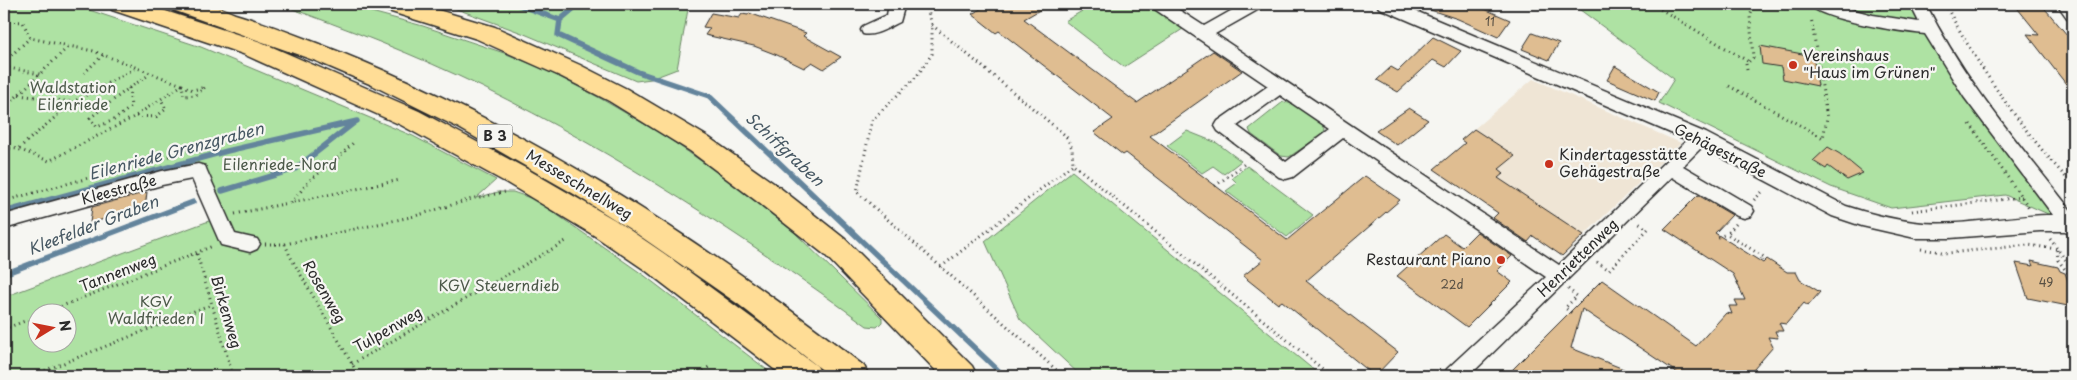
<svg xmlns="http://www.w3.org/2000/svg" width="2077" height="380" font-family="'Playpen Sans',sans-serif">
<rect width="100%" height="100%" fill="#f6f6f2"/>
<filter id="ink" filterUnits="userSpaceOnUse"><feTurbulence type="fractalNoise" baseFrequency=".02" numOctaves="2"/><feDisplacementMap in="SourceGraphic" scale="10" xChannelSelector="R" yChannelSelector="G"/><feConvolveMatrix kernelMatrix="1 2 1 2 8 2 1 2 1" color-interpolation-filters="sRGB"/></filter>
<g filter="url(#ink)">
<path fill="#efe5d5" d="M1533 79 1681 143 1562 256 1434 169 1465 143 1461 140Z"/>
<path fill="#aee2a3" stroke="#6c8667" fill-rule="evenodd" d="M4 4H71L201 47 413 136 496 180 476 198 498 192H513L536 200 645 276 775 376H4V297L217 218 198 171 162 178 4 222ZM38 312H68V342H38Z
M279 4H342L423 26 504 53 544 69 598 97 665 136 730 181 794 232 882 318V322L877 327 867 326C745 237 618 154 482 87 416 55 348 29 279 4Z
M443 4H689L677 69 651 79 636 81 522 33Z
M1094 4H1159L1189 25 1124 67 1065 21Z
M1572 4H1918L1930 29 2066 222 2005 195 1891 208 1831 187 1659 103 1674 79Z
M1283 102C1294 102 1321 120 1325 129L1323 134 1289 157 1281 156 1251 134 1249 129Z
M1187 131 1217 143 1241 161 1224 174 1213 166 1202 173 1167 146Z
M1247 166 1313 215 1287 237 1226 191 1237 183 1232 178Z
M1072 171 1321 376H1081L1020 319 985 241Z"/>
<g fill="none" stroke-linecap="round" stroke-linejoin="round">
<path stroke="#63849c" stroke-width="5.5" d="M516 4 560 20
M560 20 558 35 638 72 709 96 1004 376
M560 20 579 4
M222 191 295 169 355 122
M4 212 227 151 357 121
M4 274 193 202"/>
</g>
<path fill="#dfbd91" stroke="#2b2b2b" d="M989 4H1050L1024 19 1137 103 1213 51 1242 71 1150 136 1287 240 1365 176 1400 200 1306 281 1398 352 1375 376 1282 301 1278 304 1243 276 1263 260 1126 153 1123 155 1094 132 1113 119 999 31 996 33 972 14Z
M1418 4H1473L1510 20 1498 37 1458 19 1418 6Z
M2014 4H2041L2073 42V93L2027 34 2039 35Z
M711 13 739 18 742 14 748 15 749 13 806 33 803 36 841 57 824 69 812 62 804 68 777 55 754 46 705 35 710 28 703 27Z
M1532 33 1559 43 1549 60 1522 49Z
M1433 37 1461 51 1446 67 1433 60 1398 92 1377 80 1391 67 1398 71Z
M1760 46 1813 56 1818 86 1783 79 1781 67 1762 64Z
M1615 66 1659 92 1655 101 1607 80Z
M1409 108 1428 120 1397 145 1376 131Z
M1474 129 1515 156 1499 169 1504 173 1498 178 1584 235 1562 256 1533 236 1528 242 1493 218 1498 213 1434 169 1465 143 1461 140Z
M1828 147 1840 154 1863 173 1847 180 1828 166 1826 169 1813 161Z
M147 192 145 208 90 223 92 207Z
M1698 195 1732 215 1715 233 1763 263 1767 259 1787 272H1796L1800 280 1820 292 1808 306 1804 303 1786 324 1779 323 1783 331H1775L1778 338 1768 337 1773 347 1748 376H1682L1582 309 1571 348 1641 376H1506L1602 280 1696 346 1726 313 1732 314 1729 306H1738L1735 300H1745L1733 274 1664 229Z
M1477 232 1512 256 1497 271 1512 282 1467 327 1397 276 1444 234 1462 247Z
M2031 261 2058 267 2060 271 2065 273 2073 294V307L2028 298 2016 263 2033 266Z"/>
<g fill="none" stroke-linecap="round" stroke-linejoin="round">
<g stroke="#2b2b2b" stroke-width="3">
<path id="minor" d="M889 4H905L900 22C889 27 875 37 863 34L861 30 863 26 887 15Z
M1151 4H1170L1204 26 1243 4H1263L1261 8 1215 34 1559 265 1687 140 1379 8 1377 4H1399L1706 133 1846 206C1867 213 1891 219 1914 222 1957 228 2009 215 2053 215L1964 97 1925 34C1904 32 1819 20 1809 4H1832L1873 15 1919 22 1910 4H1926C1964 81 2021 146 2073 213V235L2065 231H2040L1950 238H1915L1862 226 1832 216 1702 147 1683 166 1751 206 1754 211 1751 216 1744 218 1737 216 1672 177 1469 376H1444L1447 369 1546 277 1343 138 1293 177 1286 179 1279 177 1218 131 1215 126 1218 121 1268 86 1153 8ZM1280 95 1330 129 1286 162 1237 126Z
M2057 4H2073V19L2067 18Z
M198 164 205 166 207 171 235 234 257 239 260 244 257 249 250 252 221 245 192 179 162 185 4 229V215L162 171Z"/>
</g>
<g stroke="#2b2b2b" stroke-width="3">
<path id="highway" d="M108 4H144L261 42 419 111 527 169 615 220 665 254 817 366 822 376H783L645 270 595 236 507 183 401 125 243 54 112 10Z
M169 4C180 3 194 2 205 4 215 5 226 10 235 14 262 22 288 32 314 42 514 118 696 235 864 366L869 376H830L738 304 630 229 574 194 459 128 372 85 316 61 173 10Z
M381 4H418L495 27 580 65 627 89 708 137 779 187 845 239 972 366 977 376H941L825 255 759 203 690 151 609 101 562 77 477 39 385 10Z"/>
</g>
<path stroke="#2b2b2b" stroke-width="3" stroke-dasharray="1 4" stroke-linecap="butt" d="M926 4 932 25V54L917 76 872 120 857 192 1063 376
M1652 4 1749 62
M1945 4C1980 70 2022 130 2073 185
M4 21 23 22 30 38 93 51 182 85 134 117 49 161 18 149 4 148
M932 25 1066 136 1072 148 1073 164 1331 376
M4 62 30 38
M4 67 40 74
M1747 70 1746 64 1753 58 1750 16 1755 4
M84 73 103 55
M182 85 193 90 205 87 196 95 184 96Z
M1729 86 1823 138 1827 118 1811 17
M129 88 131 107 114 120 97 127 90 118Z
M129 88 149 75
M19 95 72 102
M4 97 14 99
M4 106 14 99 70 45
M136 116 156 117 166 109 162 101
M1970 124 2030 209
M19 148 73 102 134 69
M1215 186 1247 162
M1754 200 1764 190
M4 201 202 147 200 155
M291 203 310 180 337 159 353 143
M1912 211 2022 197
M235 214 400 180
M1736 224 1727 234 1764 257 1759 262
M1718 237 1727 234
M2050 239 2073 270
M265 244H285L332 234 415 216 475 198 505 192
M285 244 290 256 359 376
M1921 249 1948 253 2028 245 2057 249
M2057 250 2058 260 2073 280
M197 254 233 376
M1597 262 1609 270 1648 229 1638 223
M941 267 1073 164
M1568 289 1577 296 1565 308 1572 313
M47 312 213 246
M4 329 38 316
M352 364 566 241
M31 376 212 304
M695 376 709 367"/>
<use href="#minor" fill="#f6f6f2" fill-rule="evenodd"/>
<use href="#highway" fill="#ffdd96" fill-rule="evenodd"/>
</g>
</g>
<g fill="#c8321e" stroke="#f6f6f2" stroke-width="2">
<circle cx="1793" cy="65" r="5"/>
<circle cx="1549" cy="164" r="5"/>
<circle cx="1501" cy="260" r="5"/>
</g>
<g text-anchor="middle" stroke-width="4.5" stroke-linejoin="round" paint-order="stroke">
<g font-size="12" fill="#585044">
<text x="1490" y="26">11</text>
<text x="2046" y="287">49</text>
<text x="1452" y="289">22d</text>
</g>
<rect fill="#f6f6f2" stroke="#686867" stroke-width="1" x="477.5" y="124.5" width="35" height="23" rx="4"/>
<g font-size="14" font-weight="bold" fill="#2b2b2b">
<text x="495" y="141">B 3</text>
</g>
<g font-size="15" fill="#2b2b2b" stroke="#f6f6f2" text-anchor="start">
<text x="1803" y="61">Vereinshaus<tspan x="1803" dy="17">"Haus im Grünen"</tspan></text>
<text x="1559" y="160">Kindertagesstätte<tspan x="1559" dy="17">Gehägestraße</tspan></text>
<text x="1491" y="265" text-anchor="end">Restaurant Piano</text>
</g>
<g font-size="15" fill="#4c5949" stroke="#f6f6f2">
<text x="73" y="93">Waldstation<tspan x="73" dy="17">Eilenriede</tspan></text>
<text x="280" y="170">Eilenriede-Nord</text>
<text x="499" y="291">KGV Steuerndieb</text>
<text x="156" y="307">KGV<tspan x="156" dy="17">Waldfrieden I</tspan></text>
</g>
<g font-size="15" fill="#2b2b2b" stroke="#f6f6f2">
<text transform="translate(1720 151) rotate(27)" y="5">Gehägestraße</text>
<text transform="translate(579 185) rotate(31)" y="5">Messeschnellweg</text>
<text transform="translate(119 190) rotate(-15)" y="5">Kleestraße</text>
<text transform="translate(1578 258) rotate(-44)" y="5">Henriettenweg</text>
<text transform="translate(118 273) rotate(-21)" y="5">Tannenweg</text>
<text transform="translate(324 292) rotate(60)" y="5">Rosenweg</text>
<text transform="translate(226 312) rotate(74)" y="5">Birkenweg</text>
<text transform="translate(388 330) rotate(-30)" y="5">Tulpenweg</text>
</g>
<g font-size="16" font-style="italic" fill="#475863" stroke="#f6f6f2">
<text transform="translate(785 149) rotate(43)" y="6">Schiffgraben</text>
<text transform="translate(176 151) rotate(-15)" y="6">Eilenriede Grenzgraben</text>
<text transform="translate(93 225) rotate(-21)" y="6">Kleefelder Graben</text>
</g>
</g>
<rect width="2077" height="380" fill="none" stroke="#f6f6f2" stroke-width="20"/>
<rect x="10" y="10" width="2057" height="360" fill="none" stroke="#2b2b2b" stroke-width="2" filter="url(#ink)"/>
<g transform="translate(52 328) rotate(80)"><circle r="24" fill="#f6f6f2" stroke="#a5a5a2"/>
<path d="M0-4L9 19L0 12L-9 19Z" fill="#c8321e"/>
<text y="-8" font-size="14" font-weight="bold" text-anchor="middle" fill="#2b2b2b">N</text>
</g>
</svg>
